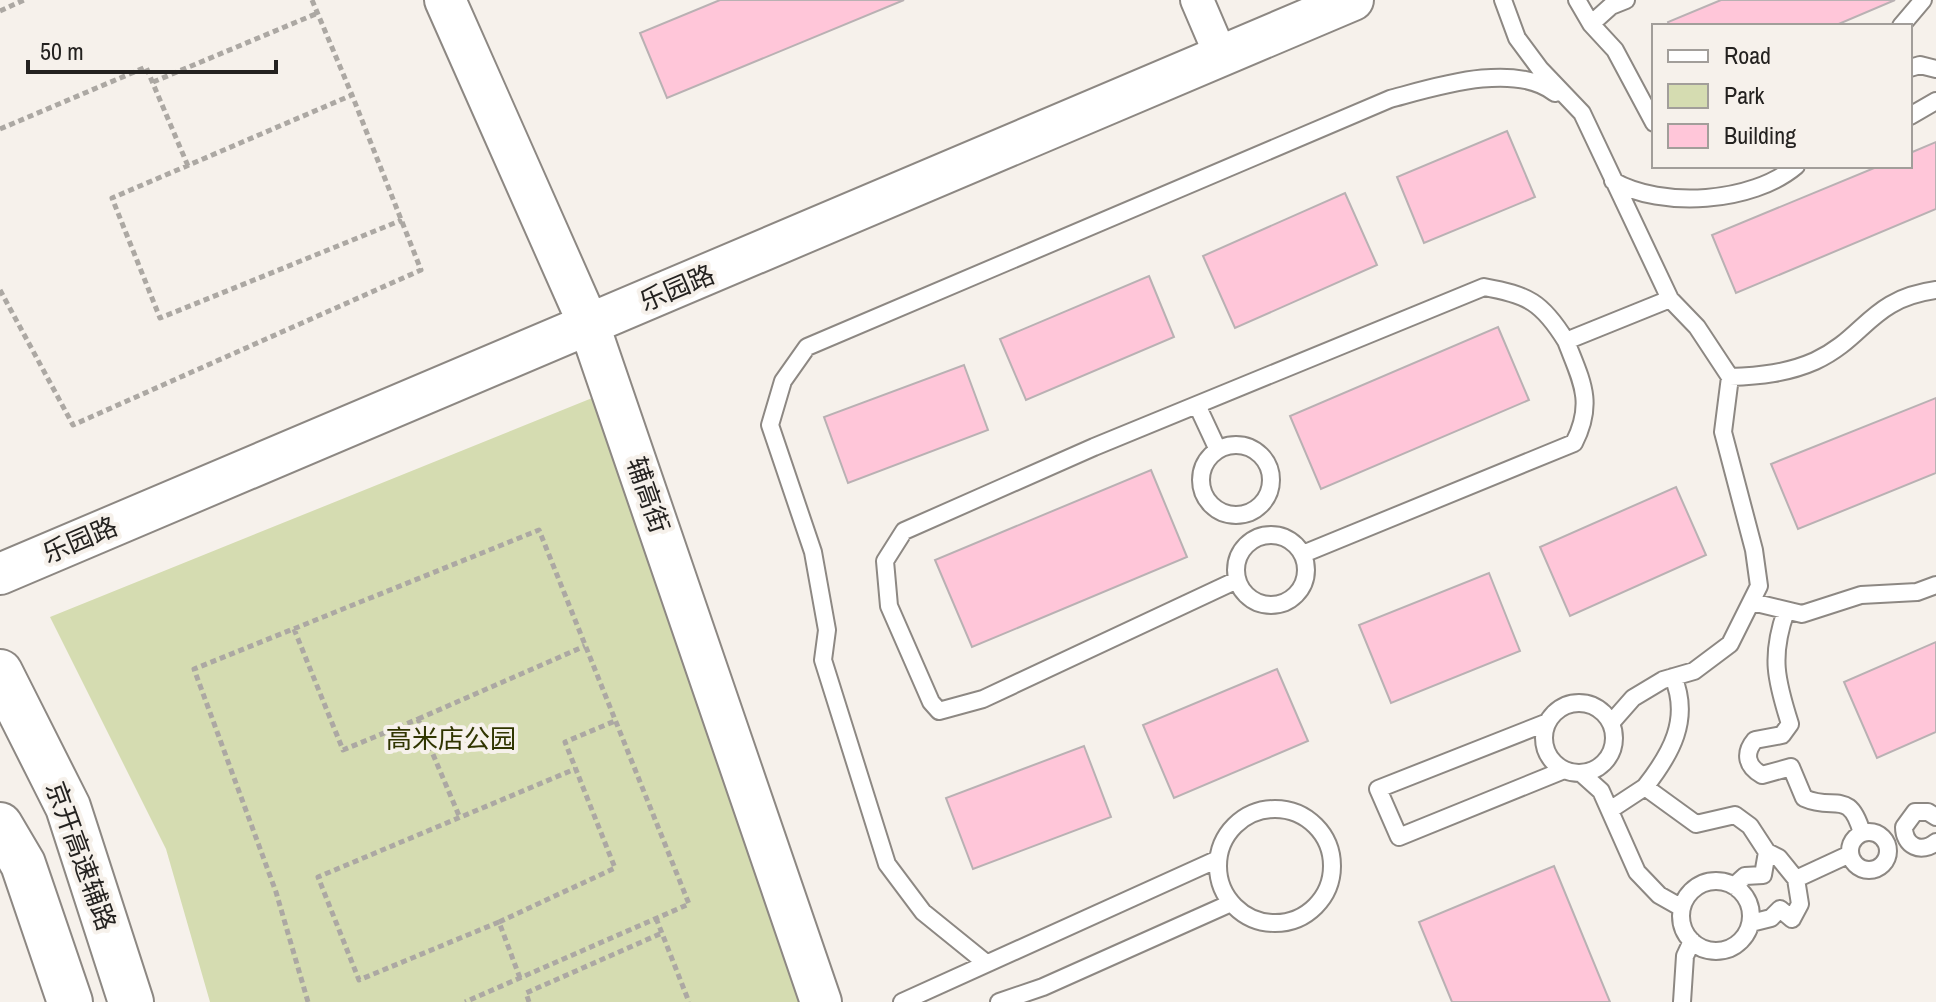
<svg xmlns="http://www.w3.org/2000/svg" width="1936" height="1002" font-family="'Archivo Narrow','Noto Sans SC',sans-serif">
<rect width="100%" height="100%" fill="#f6f1eb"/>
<path fill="#d5dcb1" d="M612 390 821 1002H210L166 849 50 617Z"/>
<path fill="#ffc6d9" stroke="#b9b1b3" stroke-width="2" d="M720 0H904L667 98 640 33Z
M1721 0H1895L1834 26H1669L1668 22Z
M1507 131 1535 197 1424 243 1397 177Z
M1936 142V209L1736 293 1712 235 1879 166H1910V153Z
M1345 193 1377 265 1235 328 1203 256Z
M1149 276 1174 337 1026 400 1000 339Z
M1498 327 1529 400 1321 489 1290 416Z
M964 365 988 430 848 483 824 417Z
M1936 398V473L1798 529 1771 464Z
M1151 470 1187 557 972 647 935 560Z
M1676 487 1706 555 1570 616 1540 547Z
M1489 573 1520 651 1391 703 1359 625Z
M1936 642V732L1877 758 1844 682Z
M1277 669 1308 741 1174 798 1143 725Z
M1084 746 1111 817 973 869 946 798Z
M1554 866 1610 1002H1452L1419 922Z"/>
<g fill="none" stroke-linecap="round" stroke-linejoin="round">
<g stroke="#8d8883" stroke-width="20">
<path id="service" d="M1577 0 1591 24 1615 50 1654 123
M1591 24 1611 6 1626 0
M1901 26 1923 0
M1910 68 1920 65 1936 69
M1910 116 1936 101
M1613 181C1662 209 1752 203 1796 166
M1730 377C1760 376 1788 373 1815 361 1866 337 1870 299 1936 290
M1197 405 1218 450
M1201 480a35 35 0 1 1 70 0a35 35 0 1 1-70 0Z
M1236 570a35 35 0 1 1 70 0a35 35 0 1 1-70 0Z
M1303 554 1574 443C1595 402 1581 380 1566 341
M1237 580 983 699 939 711 931 702 889 606 885 561 904 531 1094 447 1484 287C1528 295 1542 302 1566 341L1670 299 1582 113 1540 69 1517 38 1503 0
M1752 602 1802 614 1861 595 1917 592 1936 585
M1786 611C1770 656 1776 680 1790 724L1782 735 1755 740C1744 753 1746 766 1762 775L1791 767 1804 798C1835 812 1849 788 1862 833
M1544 738a35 35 0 1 1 70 0a35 35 0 1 1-70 0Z
M1548 722 1378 789 1399 837 1564 770
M1611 723 1633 698 1663 680 1694 671 1730 644 1759 586 1754 550 1723 432 1730 377 1697 327 1670 299
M1582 774 1601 791 1637 872 1659 895 1682 908
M1645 787C1671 754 1691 719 1673 677
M1218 866a57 57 0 1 1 114 0a57 57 0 1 1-114 0Z
M1610 810 1645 787 1696 824 1735 815 1750 826 1767 852
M1936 817 1928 812H1915L1904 827C1904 846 1921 854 1936 842
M1850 851a19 19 0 1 1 38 0a19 19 0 1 1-38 0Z
M1681 916a35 35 0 1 1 70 0a35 35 0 1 1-70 0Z
M1734 886 1745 876 1763 875 1767 852 1779 858 1796 879
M1751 923 1771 918 1780 909 1792 919 1800 904 1796 879 1850 854
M986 963 923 912 887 864 823 660 827 630 813 552 770 425 783 381 807 347 1390 99C1435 87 1514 61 1555 93
M902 1002 1218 859
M999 1002 1043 987 1231 903
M1682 1002 1685 956 1692 941"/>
</g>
<g stroke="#8d8883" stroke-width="36">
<path id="minor" d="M1197 0 1221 56"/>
</g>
<g stroke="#8d8883" stroke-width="44">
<path id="tertiary" d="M445 0 589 325 821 1002
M0 574 1353 0"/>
</g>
<g stroke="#8d8883" stroke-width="48">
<path id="secondary" d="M0 672 68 807 131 1002"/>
</g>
<g stroke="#8d8883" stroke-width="48">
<path id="motorway" d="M0 825 23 864 70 1002"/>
</g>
<path stroke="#aca8a3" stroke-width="5" stroke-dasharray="6 4" stroke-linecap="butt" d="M312 0 352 95
M0 11 24 0
M153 82 318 13
M0 129 146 67 188 166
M0 290 73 425 421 270 352 95 112 198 160 318 402 220
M294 629 343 750 418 719 460 818
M418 719 585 646
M656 918 689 1002
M499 922 359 980 318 877 575 769
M520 978 499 922 615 868 565 742 615 721
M308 1002 276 892 194 669 539 530 689 904 465 1002
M529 1002 526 993 662 933"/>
<use href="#service" stroke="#fff" stroke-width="16"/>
<use href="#minor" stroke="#fff" stroke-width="32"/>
<use href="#tertiary" stroke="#fff" stroke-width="40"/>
<use href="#secondary" stroke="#fff" stroke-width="44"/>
<use href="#motorway" stroke="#fff" stroke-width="44"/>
</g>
<g text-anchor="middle" stroke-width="8" stroke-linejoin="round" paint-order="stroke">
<g font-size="26" fill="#242220" stroke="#f6f1eb">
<text transform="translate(677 288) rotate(-23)" y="9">乐园路</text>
<text transform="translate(648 495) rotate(71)" y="9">辅高街</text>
<text transform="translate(80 540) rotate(-23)" y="9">乐园路</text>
<text transform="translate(81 856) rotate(70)" y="9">京开高速辅路</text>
</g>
<g font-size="26" fill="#303501" stroke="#f6f1eb">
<text x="451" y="748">高米店公园</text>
</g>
</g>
<rect x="1652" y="24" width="260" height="144" fill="#f6f1eb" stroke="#a29e9a" stroke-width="2"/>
<rect x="1668" y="50" width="40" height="12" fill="#ffffff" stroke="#a29e9a" stroke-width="2"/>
<text x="1724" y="64" font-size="24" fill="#242220">Road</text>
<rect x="1668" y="84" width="40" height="24" fill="#d5dcb1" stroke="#a29e9a" stroke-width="2"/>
<text x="1724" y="104" font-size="24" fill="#242220">Park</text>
<rect x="1668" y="124" width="40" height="24" fill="#ffc6d9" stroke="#a29e9a" stroke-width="2"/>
<text x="1724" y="144" font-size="24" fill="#242220">Building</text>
<path d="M28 60v12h248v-12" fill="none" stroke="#242220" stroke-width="4"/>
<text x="40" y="60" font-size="24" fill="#242220" stroke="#f6f1eb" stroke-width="6" paint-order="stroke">50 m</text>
</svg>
